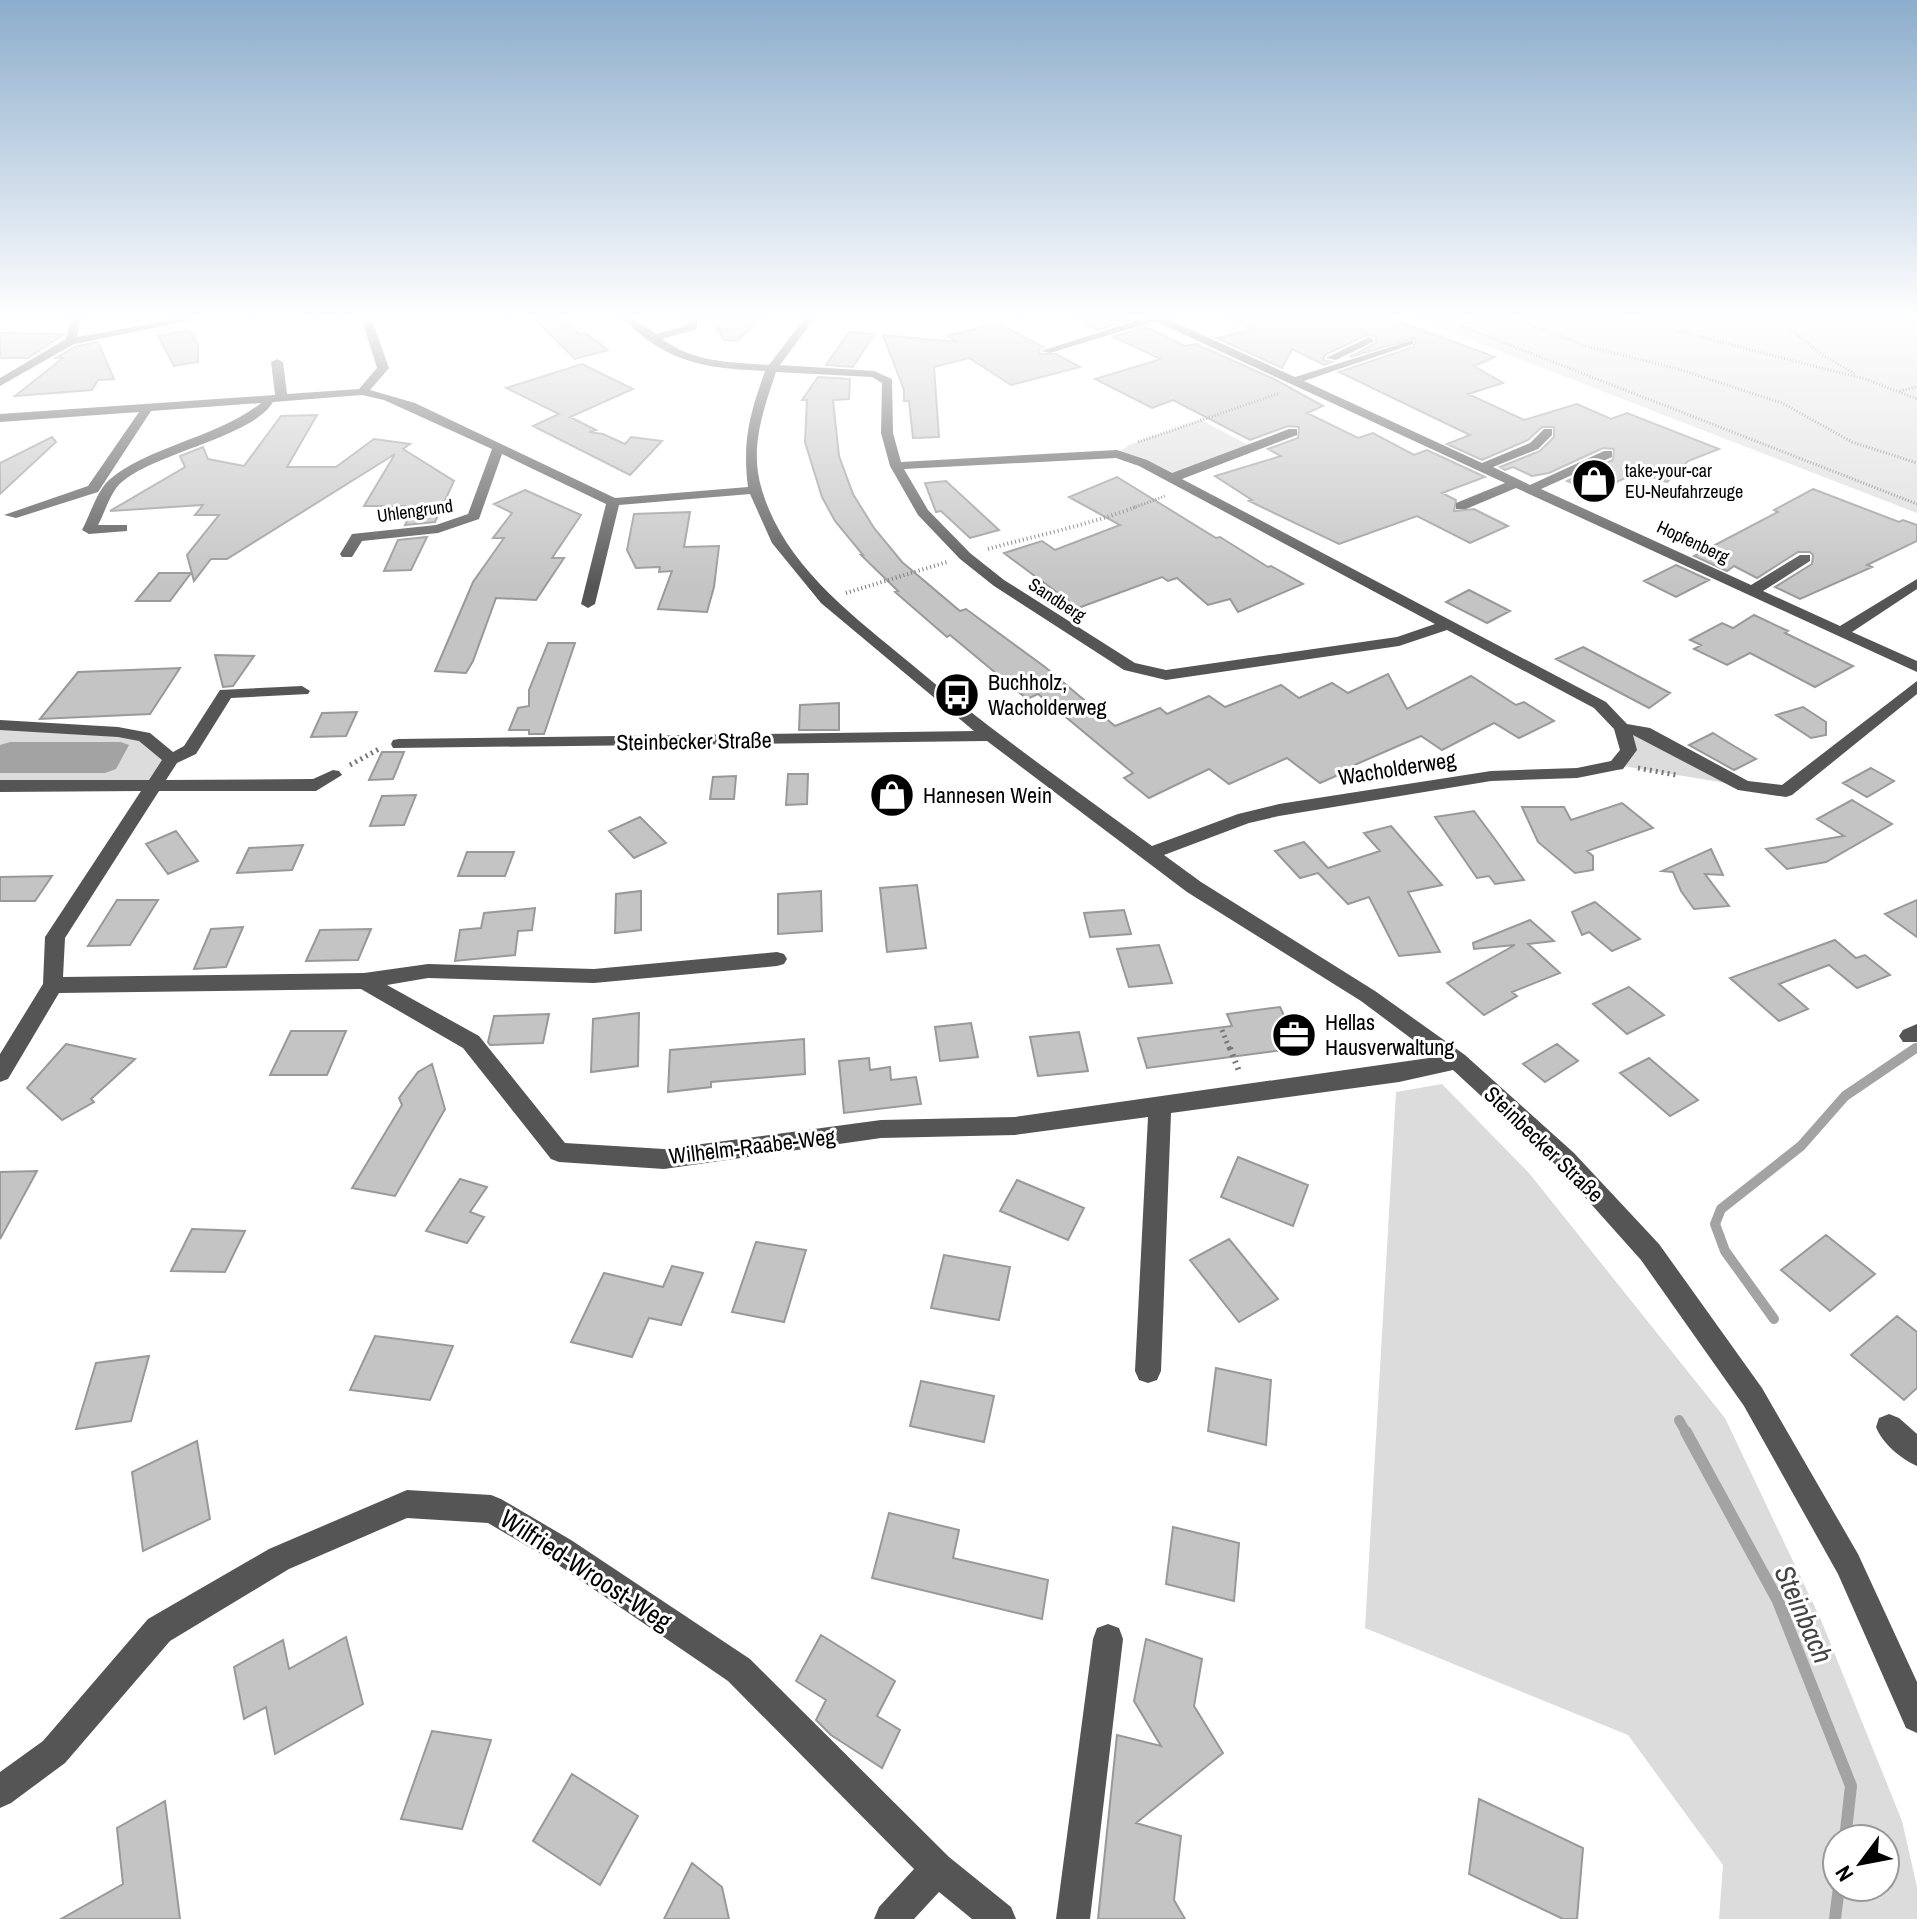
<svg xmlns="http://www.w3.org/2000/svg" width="1917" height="1919" font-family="'Archivo Narrow',sans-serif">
<rect width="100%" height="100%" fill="#fff"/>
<path fill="#dcdcdc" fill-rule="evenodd" d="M1416 319H1917V513Z
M1201 420 1252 447 1172 478 1117 454 1129 445Z
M0 725 144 737 171 759 154 787 0 786Z
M1622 728 1744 786 1617 765 1629 750Z
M1442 1084 1529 1173 1725 1418 1821 1620 1902 1821 1917 1887V1919H1719L1723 1865 1628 1735 1365 1628 1396 1092ZM1837 1839H1885V1887H1837Z"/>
<path fill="#a3a3a3" d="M10 742H121L129 745 116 769 105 773H0V745Z"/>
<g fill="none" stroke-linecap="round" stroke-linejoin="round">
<path stroke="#a3a3a3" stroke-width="8" d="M1913 1050 1917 1048"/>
<path stroke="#a3a3a3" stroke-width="10" d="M1774 1319 1725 1251 1715 1224 1721 1209 1801 1146 1845 1096 1916 1048
M1679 1420 1687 1434"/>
<path stroke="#a3a3a3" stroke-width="12" d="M1686 1432 1778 1601 1851 1786 1845 1839
M1835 1919 1839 1887"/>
</g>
<path fill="#c4c4c4" stroke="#999" stroke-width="2" d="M534 319H563L579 334 586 333 608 350 575 359Z
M711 319H760L737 341 724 340Z
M1075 319H1131L1098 330Z
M1230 319H1393L1495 357 1474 366 1503 383 1468 394 1524 420 1577 404 1611 419 1627 413 1719 449 1688 461 1667 482 1637 472 1595 493 1567 481 1613 460 1614 449 1603 448 1549 473 1532 476 1513 467 1505 470 1500 467 1540 451 1554 437V427H1542L1528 440 1482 460 1447 444 1470 435 1339 372 1414 347 1415 338 1350 357 1376 343V337L1368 334 1325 355 1323 360 1332 362 1324 365 1292 349 1282 368 1217 338 1254 329Z
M998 323 1043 347 1038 350 1040 354H1056L1080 367 1011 385 969 358 934 367 939 437 913 438 909 401H904V390L883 335 957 342 947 336Z
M1146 327 1185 346 1196 344 1276 380 1323 406 1307 413 1358 438 1373 433 1414 455 1427 450 1485 477 1442 493 1456 500 1454 511 1474 509 1508 526 1470 543 1417 516 1339 544 1249 501 1252 500 1215 476 1281 456 1268 449 1298 438 1299 427 1288 426 1250 440 1173 400 1152 408 1095 379 1161 359 1113 337Z
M189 330 198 345V362L174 366 158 336Z
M849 332 874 334 853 367 826 365Z
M0 333 64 334 28 358H0Z
M98 342 114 379 98 380 92 390 15 396 63 358H56L75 347Z
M582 364 633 389 570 417 596 430 589 432 603 434 625 444 631 437 662 441 630 475 533 426 559 414 506 388Z
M818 377 850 379 849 399 833 400 839 456 853 494 874 528 902 562 960 611 966 609 1045 667 1115 726 1160 708 1167 714 1209 696 1225 707 1281 685 1299 698 1332 683 1348 693 1388 674 1407 709 1471 676 1516 705 1524 702 1554 721 1519 738 1494 723 1442 750 1421 736 1343 770 1345 772 1320 783 1287 758 1229 784 1209 769 1149 798 1124 778 1133 773 1038 694 1027 699 950 635 947 637 895 592 898 591 861 555H863L835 521 822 497 805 442 807 400H802Z
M317 415 287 467H336L374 439 410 444 403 449 454 481 435 522 405 525 414 506H364L395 454 227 559H211L194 581 187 555 219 515H195L203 505 110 511 185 467 180 456 203 447 208 459 244 466 281 416Z
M52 437 56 442 0 494V463Z
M1117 477 1216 538 1220 537 1268 567 1271 566 1303 584 1238 612 1230 599 1208 605 1177 578 1168 581 1162 577 1078 608 1004 553 1042 541 1055 550 1120 525 1069 497Z
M946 481 999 530 970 538 941 511 936 512 925 483Z
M1813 489 1899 522 1903 520 1917 525V541L1867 565 1872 567 1800 599 1775 587 1812 564 1813 555 1810 552H1798L1757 578 1734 566 1727 571 1694 556 1778 512 1774 510Z
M525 490 581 515 552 558H564L536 600 496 598 473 661 466 673 435 671 473 582 504 538H493L512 513 494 504Z
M690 512 684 547 719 546 714 587 707 612 658 609 672 571 659 572 660 567 636 568 627 550 634 514Z
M427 537 411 570 384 571 398 540Z
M1676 565 1709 580 1676 597 1644 581Z
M159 573H191L170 601H136Z
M1469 590 1510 611 1487 623 1446 602Z
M1754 615 1788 631 1785 633 1853 666 1815 687 1750 653 1727 665 1694 649 1701 645 1690 640 1722 623 1733 628Z
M548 643H575L544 734H529V730H509L518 708 529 706V690Z
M1583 647 1670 693 1649 708 1556 659Z
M215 655 254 656 233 686 223 687Z
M180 668 150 714 40 719 78 672Z
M839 703V730H799L800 705Z
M1803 707 1826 722V735L1811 738 1776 715Z
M357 712 346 736 311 737 322 713Z
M1713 733 1734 746 1756 759 1734 770 1689 745Z
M382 752H404L393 779 369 780Z
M1871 768 1894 781 1867 797 1843 783Z
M788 774H808L807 804 786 805Z
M736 776 734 799H710L713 777Z
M416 795 404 825 370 826 382 796Z
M1852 800 1892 824 1826 862 1787 869 1766 849 1844 836 1817 819Z
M1622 803 1653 828 1587 851 1593 856V870L1575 873 1538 842 1522 807H1564L1571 820Z
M1474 811 1497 842 1524 880 1495 884 1489 876 1477 878 1435 817Z
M640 817 666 843 634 858 609 831Z
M1391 826 1442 885 1408 892 1440 952 1399 956 1369 897 1348 904 1318 873 1300 878 1275 851 1304 842 1328 868 1380 851 1364 833Z
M176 831 198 861 168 874 146 844Z
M303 845 292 870 237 873 249 848Z
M1711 849 1723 875 1705 874 1729 906 1694 909 1681 891 1673 872 1662 871Z
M467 852H514L505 876H458Z
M52 876 35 901H0V877Z
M917 885 926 948 887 952 880 888Z
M641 891V930L615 933 616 894Z
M821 891 822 931 778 934V894Z
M117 900H158L130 945 88 946Z
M1917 900V937L1885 914Z
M1595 902 1640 939 1612 951 1589 932 1582 935 1572 912Z
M535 908 532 930 518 931 515 955 455 961 460 930 481 928 484 913Z
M1124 910 1131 934 1090 937 1084 913Z
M1530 920 1554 941 1528 944 1560 973 1512 992 1517 996 1484 1015 1447 983 1515 945 1474 949 1473 943Z
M243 927 226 967 194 969 211 929Z
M371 929 358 960 306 961 320 930Z
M1835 940 1856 958 1865 955 1890 975 1857 988 1829 965 1779 984 1808 1009 1779 1021 1730 978Z
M1159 945 1172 983 1129 987 1117 949Z
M1629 987 1664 1015 1627 1034 1593 1004Z
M1280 1007 1299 1048 1147 1068 1138 1038 1232 1026 1227 1014Z
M639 1013 638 1066 591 1072 593 1019Z
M549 1014 543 1043 490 1045 488 1042 494 1016Z
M971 1023 978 1057 940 1061 935 1027Z
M291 1031H346L327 1075H270Z
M1079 1032 1088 1071 1038 1076 1030 1037Z
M804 1039 805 1074 711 1082V1087L668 1092 670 1050Z
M66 1044 135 1059 91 1099 94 1102 62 1120 27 1088Z
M1557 1044 1578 1061 1545 1082 1523 1064Z
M869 1058 870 1070 890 1067 891 1080 916 1077 921 1104 844 1113 839 1061Z
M1649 1058 1698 1100 1670 1116 1620 1073Z
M432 1064 445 1109 395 1196 352 1188 402 1105 399 1098 418 1072Z
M1238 1157 1308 1185 1293 1226 1221 1197Z
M37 1171 0 1239V1172Z
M460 1179 487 1187 470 1212 484 1217 467 1243 426 1231Z
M1017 1180 1084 1208 1068 1240 1000 1211Z
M192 1229 245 1231 225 1272 171 1271Z
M1826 1235 1875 1274 1830 1311 1781 1270Z
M1229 1239 1278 1299 1239 1322 1190 1260Z
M756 1242 806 1250 784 1322 732 1312Z
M944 1255 1010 1267 999 1320 931 1308Z
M672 1266 703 1273 681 1325 649 1318 632 1357 571 1342 604 1273 663 1287Z
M1897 1316 1917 1332V1388L1904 1400 1851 1355Z
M375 1336 453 1346 430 1400 350 1390Z
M149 1356 131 1421 76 1429 96 1363Z
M1216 1368 1271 1380 1266 1445 1208 1431Z
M921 1381 994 1396 984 1442 910 1426Z
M197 1441 210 1519 143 1551 132 1472Z
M889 1513 959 1530 953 1558 1048 1580 1042 1619 872 1578Z
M1173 1527 1239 1543 1234 1601 1166 1584Z
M821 1635 895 1681 877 1716 900 1730 882 1768 831 1735 816 1720 826 1700 796 1681Z
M346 1637 363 1704 275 1754 266 1707 244 1719 234 1667 283 1640 289 1669Z
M1146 1639 1202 1659 1194 1706 1223 1753 1136 1823 1181 1836 1174 1900 1185 1919H1098L1117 1735 1161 1746 1134 1701Z
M432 1731 491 1740 462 1829 401 1819Z
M572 1774 638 1816 600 1885 533 1841Z
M1479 1799 1583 1848 1577 1919H1563L1469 1874Z
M165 1801 180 1919H61L123 1884 117 1828Z
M692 1863 722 1887 729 1919H664Z"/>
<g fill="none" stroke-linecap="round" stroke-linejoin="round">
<path stroke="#777" stroke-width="3" stroke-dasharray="1 2" stroke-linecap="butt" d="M305 319H353
M1471 319 1461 326 1917 504
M1515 319 1586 346 1678 369 1782 403 1852 442 1917 463
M1630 319 1869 380
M1778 319 1818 352 1855 374
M1868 380 1917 399
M1900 391 1917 387
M1138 442 1280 393
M1133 508 1165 496"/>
<path stroke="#777" stroke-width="4" stroke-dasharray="1 3" stroke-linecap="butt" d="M988 549C1038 535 1089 525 1138 506
M846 593 947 562"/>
<path stroke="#777" stroke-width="5" stroke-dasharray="2 4" stroke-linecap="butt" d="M350 765 379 749
M1638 768 1676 775
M1222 1030 1230 1050"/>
<path stroke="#777" stroke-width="6" stroke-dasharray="2 5" stroke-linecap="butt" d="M1230 1048 1240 1074"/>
<path fill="#555" fill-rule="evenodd" d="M71 319H81L77 337 179 319H199L74 344 0 386V378L66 339Z
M623 319H634L656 334 687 325V319H697V329L662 339C695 363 730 362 769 365L804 319H814L780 365 874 371 892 379 893 433 901 462 1117 450 1147 460 1172 473 1289 429H1297V435L1182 479 1606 702 1627 724 1650 728 1748 781 1782 785 1917 681V694L1792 795 1786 797 1738 790 1633 735 1637 750 1623 769 1617 770 1577 778 1491 781 1279 816 1249 823 1164 855 1201 882 1375 991 1465 1055 1574 1153 1659 1244 1762 1388 1858 1554 1917 1682V1733L1906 1728 1838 1574 1744 1406 1641 1260 1558 1167 1453 1070 1399 1082 1171 1113 1161 1371 1157 1380 1148 1383 1139 1380 1135 1371 1148 1117 1015 1135 881 1138 664 1169 559 1162 551 1159 463 1048 361 989 59 993 8 1079 0 1082V1054L43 984 45 937 141 791 0 792V780H149L162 760 139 741 118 737 0 730V720L118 727 150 733 173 752 184 746 220 690 302 686 310 691 308 694 231 698 196 754 177 763 166 780 313 779 333 770 339 771 342 775 316 791H159L65 938 63 977 364 973 428 964 594 969 777 952 784 954 787 959 784 964 777 966 594 983 428 978 387 985 479 1036 565 1143 664 1149 881 1120 1015 1117 1436 1057 1361 1001 1187 892 987 741 393 748 391 744 393 740 399 739 974 731 821 603 772 543 750 494 619 505 595 604 588 608 581 604 606 504 502 454 479 519 438 533 362 541 352 557H342L340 554 352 534 436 525 468 514 492 449 384 400 362 395 273 402C251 439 145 454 117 487 109 497 104 514 98 525H127V531L89 534 82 530C90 515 97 491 109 480 147 447 219 437 261 403L151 411 98 492 16 518 4 515 88 486 139 412 0 422V414L275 395 271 362 277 359 283 362 287 394 359 389 377 368 363 323 368 320 373 323 389 368 370 390 415 403 615 498 748 487C742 440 750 414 765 371 703 368 668 363 623 319ZM776 372 872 377 882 383 881 433 890 466 918 515 960 559 994 586 1124 670 1166 680 1399 646 1447 630 1594 708 1614 729 1620 750 1611 761 1577 768 1491 771 1279 804 1238 814 1152 846C1070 786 987 728 910 663 852 615 784 565 762 490 749 449 763 411 776 372ZM1116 458 1139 466 1435 624 1397 637 1166 670 1135 663 1004 580 970 553 928 510 904 469Z
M1141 319H1167L1295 377 1413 340V344L1304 381 1482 463 1530 443 1544 429H1552V435L1538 449 1493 467 1530 485 1604 451H1612V457L1541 489 1751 585 1800 555H1810V561L1763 591 1840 626 1917 579V589L1852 632 1917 661V672L1516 488 1466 509H1456V503L1505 483 1155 321 1050 353 1041 351Z
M1369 337 1374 340 1373 342 1336 360 1326 358Z
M1917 1024V1042H1903L1899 1036 1903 1030Z
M1889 1414 1899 1418 1917 1434V1466C1901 1459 1882 1443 1876 1427L1879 1418Z
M407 1490 491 1495 501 1499 571 1540 750 1659 949 1857 1011 1907 1016 1919H972L939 1892 914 1919H874L879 1907 914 1869 728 1681 551 1560 488 1523 407 1518 289 1569 170 1641 65 1763 11 1803 0 1808V1772L43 1741 148 1619 269 1549Z
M1108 1624 1119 1628 1123 1639 1090 1919H1056L1093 1639 1097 1628Z"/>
</g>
<linearGradient id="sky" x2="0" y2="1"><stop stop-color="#8cadcc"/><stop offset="0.54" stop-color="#fff"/><stop offset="1" stop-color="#fff" stop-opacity="0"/></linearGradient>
<rect width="1917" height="587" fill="url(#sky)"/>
<defs>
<g id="shop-disc" transform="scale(2.3)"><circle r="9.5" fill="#000" stroke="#fff"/><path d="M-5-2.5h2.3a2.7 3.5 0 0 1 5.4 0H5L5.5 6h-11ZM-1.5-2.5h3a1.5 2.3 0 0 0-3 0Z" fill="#fff"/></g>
<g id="bus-disc" transform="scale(2.3)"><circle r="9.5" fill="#000" stroke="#fff"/><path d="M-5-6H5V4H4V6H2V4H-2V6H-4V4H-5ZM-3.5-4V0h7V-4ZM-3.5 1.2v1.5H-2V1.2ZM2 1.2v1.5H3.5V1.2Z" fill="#fff"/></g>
<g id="office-disc" transform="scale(2.3)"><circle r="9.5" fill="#000" stroke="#fff"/><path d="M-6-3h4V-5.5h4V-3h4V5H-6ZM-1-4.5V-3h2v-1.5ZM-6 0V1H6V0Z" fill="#fff"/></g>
</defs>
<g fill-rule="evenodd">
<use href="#shop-disc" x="1594" y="481"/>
<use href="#bus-disc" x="957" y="695"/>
<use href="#shop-disc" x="892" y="795"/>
<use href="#office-disc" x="1294" y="1035"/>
</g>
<g text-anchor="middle" stroke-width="6" stroke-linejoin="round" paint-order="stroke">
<g font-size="18" fill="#000" stroke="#fff" text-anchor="start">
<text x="1625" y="477">take-your-car<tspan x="1625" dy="21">EU-Neufahrzeuge</tspan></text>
</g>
<g font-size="18" fill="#000" stroke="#fff">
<text transform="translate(415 511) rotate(-8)" y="6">Uhlengrund</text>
<text transform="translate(1693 542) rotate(25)" y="6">Hopfenberg</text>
<text transform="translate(1057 600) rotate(33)" y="6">Sandberg</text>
</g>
<g font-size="22" fill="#000" stroke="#fff" text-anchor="start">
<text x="988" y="690">Buchholz,<tspan x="988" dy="25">Wacholderweg</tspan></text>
<text x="923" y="803">Hannesen Wein</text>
<text x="1325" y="1030">Hellas<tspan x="1325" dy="25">Hausverwaltung</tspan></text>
</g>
<g font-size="22" fill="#000" stroke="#fff">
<text transform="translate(694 741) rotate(-1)" y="8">Steinbecker Straße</text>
<text transform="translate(1397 768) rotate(-9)" y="8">Wacholderweg</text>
<text transform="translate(1544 1144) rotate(44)" y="8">Steinbecker Straße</text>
<text transform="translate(752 1146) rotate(-7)" y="8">Wilhelm-Raabe-Weg</text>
</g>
<g font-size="26" fill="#000" stroke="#fff">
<text transform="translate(586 1570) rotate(33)" y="9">Wilfried-Wroost-Weg</text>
</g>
<g font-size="28" font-style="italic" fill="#444" stroke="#fff">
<text transform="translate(1804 1614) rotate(66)" y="10">Steinbach</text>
</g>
</g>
<g transform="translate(1861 1863) rotate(238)"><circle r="38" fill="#ffffff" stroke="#999999" stroke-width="2"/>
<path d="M0-6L14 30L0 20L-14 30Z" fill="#000000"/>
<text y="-12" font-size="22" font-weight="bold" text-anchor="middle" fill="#000000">N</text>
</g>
</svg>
